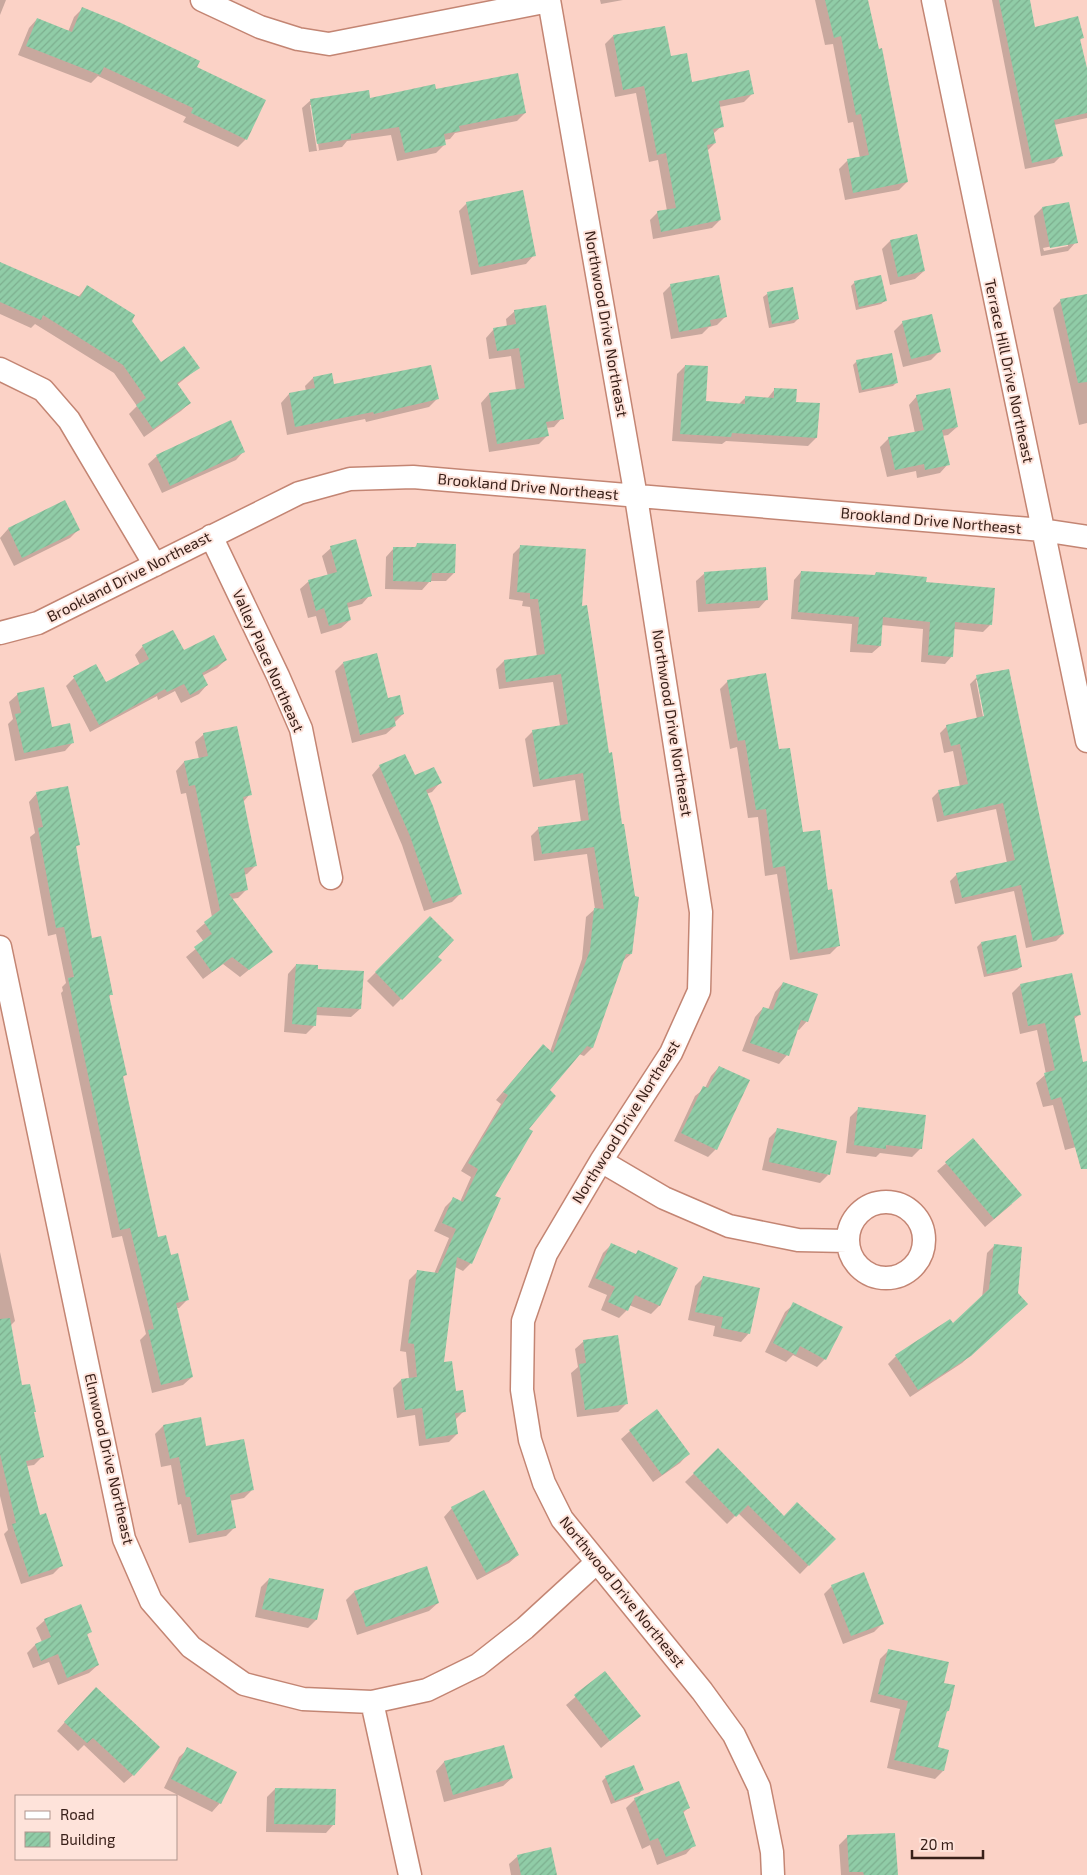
<svg xmlns="http://www.w3.org/2000/svg" width="1087" height="1875" font-family="'Exo 2',sans-serif">
<defs>
<pattern id="building-hatch" width="6" height="6" patternUnits="userSpaceOnUse" patternTransform="scale(1.25)"><rect width="6" height="6" fill="#90cca7"/><path d="M-1 1l2-2M0 6l6-6M5 7l2-2" fill="none" stroke="#7daf8f"/></pattern>
</defs>
<rect width="100%" height="100%" fill="#fbd2c6"/>
<path fill="#0003" fill-rule="evenodd" d="M0 0H6L0 15Z
M600 0H623L601 4Z
M815 0H866L907 182 899 190 845 200 839 169 847 161 860 158 853 122 848 123 833 44 825 45Z
M992 0H1029L1034 28 1082 38 1079 41 1087 74V118L1054 125 1061 156 1054 163 1025 169Z
M82 9 195 68 246 139 238 147 183 122 186 117 98 76 91 83 18 55 29 28 37 19 68 32 74 17Z
M613 36 670 57 691 83 752 94 744 102 719 107 722 126 713 134 715 143 707 151 720 220 712 228 653 239 650 220 658 212 667 211 658 160 649 162 636 93 615 97 605 44Z
M435 91 525 113 517 121 455 133 450 139 444 140 445 144 436 153 397 161 391 135 347 141 342 147 309 152 302 108 311 100 369 99ZM310 105H312L319 150 317 151Z
M467 203 534 255 526 264 471 275 459 211Z
M1068 203 1076 242 1068 251 1041 256 1034 216 1042 208ZM1068 243V246L1044 251 1043 248Z
M890 241 924 271 915 279 890 285 882 249Z
M0 264 78 297 87 287 130 321 160 363 198 368 177 385 190 403 181 411 144 437 129 414 137 406 114 373 35 324 31 328 0 314Z
M855 282 885 301 881 304 856 310 851 286Z
M671 285 725 317 717 325 709 327 702 334 671 339 663 293Z
M792 289 798 319 794 323 769 328 763 297 767 294Z
M1087 295V423L1079 425 1053 308 1061 300Z
M515 311 562 418 554 427 546 428 547 436 539 444 489 452 481 403 489 394 516 390 511 356 489 359 486 338 494 329 507 327 506 319Z
M903 322 939 352 931 360 903 367 894 331Z
M857 361 897 382 893 386 859 393 853 365Z
M685 366 705 402 738 405 746 397 767 399 775 389 795 403 816 438 808 446 726 441 722 444 672 441 677 374Z
M313 378 333 386 437 399 429 407 366 422 365 419 287 435 281 403 289 394 306 391 305 386Z
M917 396 957 427 948 435 942 436 948 464 940 473 917 478 916 471 887 477 880 447 889 438 915 433 909 405Z
M244 451 236 460 162 493 148 464 157 456Z
M64 502 78 530 70 538 14 566 0 538 8 529Z
M417 545 454 573 446 581H430L422 590 385 589 386 557 394 548 413 549Z
M521 546 581 608 631 954 622 962 592 1048 584 1056 579 1054 548 1090 527 1129 494 1197 471 1263 463 1271 455 1267 443 1364 464 1411 455 1420 457 1434 449 1442 419 1446 415 1415 397 1418 393 1388 401 1380 409 1379 406 1352 400 1351 409 1280 417 1272 434 1274 449 1238 434 1231 445 1207 453 1199 460 1202 471 1177 461 1171 501 1104 496 1100 535 1054 550 1052 582 959 586 917 595 909 587 854 534 861 531 836 539 828 581 822 575 780 533 787 525 739 533 731 560 726 553 682 499 689 496 669 504 661 537 657 530 607 522 606 523 601 509 599 513 554Z
M331 548 370 595 362 604 347 608 350 620 341 628 321 634 316 616 308 618 300 589 309 581 328 576 322 556Z
M801 572 873 577 876 573 925 583 991 624 983 632 954 629 952 656 945 664 921 662 923 629 881 625 880 646 872 653 850 652 852 624 791 619 794 580Z
M705 573 767 599 759 608 698 612 696 581Z
M143 646 226 660 217 668 202 676 207 685 199 694 181 703 175 691 158 700 157 696 90 732 66 686 74 678 105 684 140 665 135 655Z
M343 663 403 714 394 723 395 726 386 734 352 743 335 671Z
M1008 671 1063 934 1056 941 1026 948 1014 891 955 904 950 881 957 874 1007 863 996 809 937 822 932 798 939 791 960 787 953 751 944 753 940 733 947 726 977 719 970 684 977 677ZM976 680H978L987 722H984Z
M728 681 802 834 827 891 838 946 830 954 790 960 777 874 765 876 758 817 748 818 737 747 730 749 720 689Z
M18 694 51 729 73 742 65 751 15 761 8 724 13 719 9 702Z
M204 734 250 794 243 802 256 865 247 874 244 875 247 889 238 898 231 899 271 952 240 977 223 964 203 979 186 957 204 942 196 931 212 917 186 793 181 794 176 771 184 762 199 759 195 742Z
M380 766 440 783 432 792 426 794 460 894 452 902 424 911 402 845 372 775Z
M37 793 79 844 75 848 91 939 111 994 109 997 125 1075 122 1078 157 1238 170 1256 188 1299 179 1308H176L192 1377 183 1385 152 1393 140 1340 146 1334 122 1236 112 1238 61 993 63 991 62 987 66 983 56 934 48 936 30 837 35 833 29 802Z
M430 918 437 957 440 960 393 1007 367 981Z
M981 943 1021 967 1017 970 984 977 977 947Z
M296 965 317 970 360 1009 351 1017 315 1015V1025L306 1034 284 1032 288 974Z
M783 983 807 1021 799 1030 797 1029 787 1055 779 1064 742 1051 755 1017 763 1008 768 1010 775 992Z
M1020 985 1079 1015 1073 1020 1082 1064 1087 1062V1144L1065 1150 1053 1105 1043 1107 1036 1083 1046 1074 1037 1030 1020 1034 1012 993Z
M719 1067 716 1149 708 1157 674 1141 695 1096 705 1088 711 1076Z
M859 1108 921 1148 912 1157 880 1153 876 1157 846 1153 850 1117Z
M778 1129 828 1175 820 1183 762 1170 769 1138Z
M973 1140 1012 1204 985 1227 937 1171Z
M611 1245 635 1255 638 1252 676 1268 659 1306 651 1314 629 1305 627 1310 619 1318 601 1310 607 1295 588 1287 603 1253Z
M995 1245 1017 1293 1019 1311 962 1363 910 1397 888 1364 896 1356 952 1325 982 1298 987 1253Z
M0 1252 15 1321 10 1326 21 1387 33 1413 43 1456 34 1465 27 1466 39 1517 62 1565 53 1574 21 1584 4 1534 8 1530 0 1496Z
M703 1278 749 1333 741 1342 713 1336 715 1326 688 1320 695 1286Z
M794 1304 825 1359 817 1367 793 1355 786 1362 765 1352 785 1312Z
M584 1341 627 1403 618 1412 577 1417 571 1373 578 1367 575 1349Z
M657 1411 688 1454 680 1463 653 1482 621 1439 630 1431Z
M163 1426 205 1448 252 1490 244 1498 230 1501 235 1527 226 1536 189 1543 181 1504 178 1505 171 1465 161 1467 155 1434Z
M718 1450 784 1517 834 1539 800 1574 738 1513 727 1524 685 1482Z
M452 1508 518 1555 509 1563 477 1580 444 1517Z
M269 1579 316 1620 308 1628 255 1617 261 1587Z
M832 1586 883 1623 874 1632 843 1644 824 1594Z
M354 1592 438 1603 429 1611 357 1635 346 1600Z
M45 1620 90 1632 86 1636 98 1665 89 1673 58 1685 49 1662 33 1668 27 1653 35 1645 42 1642 36 1628Z
M888 1651 943 1684 948 1711 944 1714 937 1748 948 1751 943 1771 935 1779 887 1768 900 1709 870 1702 880 1659Z
M604 1672 639 1716 601 1748 566 1705Z
M87 1697 133 1775 124 1783 84 1745 78 1751 57 1731Z
M188 1749 220 1803 212 1812 164 1788 179 1757Z
M444 1762 512 1778 503 1786 444 1802 436 1771Z
M606 1777 642 1790 639 1794 611 1804 602 1781Z
M275 1789 334 1824 326 1833 266 1832 267 1797Z
M635 1799 688 1808 682 1814 694 1845 686 1854 657 1865 650 1845 642 1849 626 1808Z
M848 1836 896 1875H841L839 1845Z
M518 1856 556 1875H511L509 1864Z"/>
<path fill="url(#building-hatch)" d="M825 0H868L879 49 882 48 908 182 853 193 847 159 869 155 861 114 856 115 841 36 834 38Z
M999 0H1030L1035 27 1078 16 1084 38 1080 39 1087 68V113L1054 120 1063 156 1032 163Z
M82 7 121 23 200 61 197 67 266 100 247 140 191 113 193 108 104 67 100 75 26 46 37 18 72 32Z
M665 26 671 56 687 53 692 82 749 70 754 94 719 101 724 127 713 129 716 143 707 145 721 220 661 232 657 211 676 208 666 153 657 155 644 86 623 90 613 35Z
M518 73 526 113 459 126 460 131 444 134 446 145 405 153 399 127 351 134V139L317 144 310 99 369 90 370 98 435 84 436 89Z
M523 190 536 256 479 267 466 202Z
M1069 202 1078 243 1050 248 1042 207Z
M917 234 925 271 898 277 890 240Z
M0 262 80 297 87 285 135 315 132 321 161 362 184 346 200 368 177 383 191 403 153 429 136 405 146 398 123 365 43 315 41 320 0 302Z
M719 275 727 317 710 320 711 326 679 332 670 284Z
M881 275 887 301 859 307 854 281Z
M793 287 799 319 772 324 767 292Z
M1087 294V382L1078 383 1060 299Z
M546 305 564 419 546 422 549 436 497 444 489 393 525 388 519 348 497 351 493 328 516 324 514 310Z
M932 314 941 352 911 359 902 321Z
M892 353 898 383 862 390 856 360Z
M431 365 439 399 374 414 373 412 295 427 289 393 315 388 313 377 332 373 334 384Z
M685 365 708 366 706 401 745 404V396L774 398V388L797 389 796 402 820 403 817 438 732 433 731 437 680 434Z
M950 388 958 427 942 430 950 465 925 470 924 464 895 470 888 437 924 430 916 395Z
M231 420 245 452 170 486 156 455Z
M65 500 80 530 22 558 8 528Z
M356 539 372 596 347 603 351 620 329 626 324 608 316 611 308 580 337 572 330 546Z
M417 543 456 544 455 573H432L431 582 393 581V547H416Z
M520 545 586 549 582 606 587 605 609 753 612 752 622 824H624L635 896 639 897 632 954H626L593 1048 587 1046 550 1090 556 1096 529 1129 533 1131 495 1196 501 1198 472 1264 457 1257 444 1362 452 1361 456 1391 463 1390 466 1412 455 1413 458 1434 426 1439 422 1408 405 1410 401 1379 417 1377 414 1344 408 1343 417 1270 438 1273 456 1229 442 1223 453 1197 463 1202 478 1169 468 1163 508 1095 503 1092 543 1044 553 1053 590 950 594 908 604 909 594 847 542 854 538 827 589 820 583 773 540 780 532 730 568 724 561 674 506 682 504 660 545 654 538 599H530V593L517 592Z
M766 567 768 600 706 604 704 572Z
M801 571 875 575 876 572 927 577 926 582 995 588 992 625 955 622 953 657 928 655 930 622 883 617 881 646 857 644 859 617 798 612Z
M173 630 184 650 214 635 227 660 202 673 208 685 190 695 184 684 167 692 165 689 99 725 73 676 96 664 106 682 149 659 142 645Z
M377 653 388 698 400 695 404 714 394 717 396 726 360 735 343 662Z
M1009 669 1064 934 1033 941 1021 885 962 898 956 873 1015 860 1003 803 944 816 938 790 968 784 960 744 951 746 946 725 984 716 976 675Z
M766 673 779 749 790 748 803 832 820 830 828 890 832 889 840 946 798 953 785 866 773 868 766 809 756 810 745 740 738 741 727 680Z
M44 687 52 727 70 723 74 743 24 753 15 714 21 713 17 693Z
M237 726 252 795 243 797 257 866 244 868 248 890 229 894 273 952 249 970 232 957 212 972 194 947 212 934 204 922 220 910 195 785 189 786 184 761 208 756 203 733Z
M405 754 415 775 434 767 442 783 426 790 433 806 462 894 433 903 410 836 379 765Z
M68 786 80 845 76 846 92 938 101 936 113 995H109L127 1075 123 1076 158 1237 166 1235 171 1255 178 1253 189 1300 176 1303 193 1377 161 1385 148 1330 154 1329 130 1228 120 1230 68 978 74 977 64 927 56 928 38 828 43 827 36 792Z
M430 916 454 940 438 957 442 960 402 1000 375 972Z
M1016 935 1022 967 987 974 981 942Z
M296 964 318 965V969L364 971 361 1009 317 1007 316 1026 292 1024Z
M1072 973 1081 1015 1074 1016 1083 1062 1087 1061V1169H1081L1061 1097 1051 1100 1044 1073 1055 1070 1045 1023 1028 1026 1020 984Z
M783 982 818 994 808 1022 801 1020 789 1056 750 1043 763 1007 773 1010Z
M719 1066 750 1080 717 1150 681 1133 703 1086 708 1088Z
M858 1107 926 1115 922 1149 886 1145V1149L854 1145Z
M777 1128 837 1141 830 1175 769 1162Z
M973 1138 1022 1195 994 1219 945 1162Z
M611 1243 636 1254 638 1250 678 1268 660 1306 635 1295 628 1311 608 1302 615 1287 595 1278Z
M994 1244 1022 1247 1018 1293 1028 1304 971 1356 918 1390 895 1355 950 1319 953 1323 989 1289Z
M703 1276 760 1288 750 1334 721 1328 723 1317 695 1312Z
M793 1302 843 1327 826 1360 800 1346 796 1355 773 1343Z
M10 1318 22 1385 30 1384 36 1412H34L44 1457 26 1461 40 1515 46 1513 63 1566 29 1577 12 1524 16 1523 0 1454V1319Z
M618 1335 628 1404 585 1410 579 1364 586 1363 583 1340Z
M657 1409 690 1454 662 1475 629 1430Z
M201 1417 206 1446 244 1439 254 1490 230 1495 236 1528 197 1535 190 1497H186L179 1457 170 1459 163 1425Z
M718 1448 784 1516 797 1502 836 1539 809 1566 748 1505 736 1517 693 1473Z
M484 1490 519 1555 486 1573 451 1507Z
M427 1566 439 1603 366 1627 354 1591Z
M864 1572 884 1624 851 1636 831 1585Z
M269 1578 324 1589 317 1620 262 1609Z
M81 1604 92 1632 87 1634 99 1665 67 1678 58 1654 41 1661 35 1644 51 1637 44 1619Z
M888 1649 949 1662 944 1683 955 1685 949 1711H947L938 1747 949 1750 944 1771 894 1760 908 1701 878 1694Z
M605 1671 641 1716 610 1741 574 1695Z
M96 1687 160 1747 134 1776 93 1738 87 1743 64 1722Z
M504 1745 513 1778 453 1795 444 1761Z
M187 1747 237 1772 221 1804 171 1779Z
M634 1765 644 1790 615 1801 605 1776Z
M679 1781 690 1808 683 1811 696 1846 666 1857 658 1838 650 1841 634 1798Z
M275 1788 336 1789 335 1825 274 1824Z
M895 1833 898 1875H864L863 1872H849L847 1835Z
M551 1847 557 1875H521L517 1855Z"/>
<g fill="none" stroke-linecap="round" stroke-linejoin="round">
<g stroke="#c38573" stroke-width="25">
<path id="street" d="M202 0 260 27 298 39 329 44 549 1
M549 0 636 497 701 912 699 991 671 1053 601 1161 546 1254 523 1321 522 1390 530 1440 544 1483 562 1519 702 1691 734 1735 759 1787 772 1852 773 1875
M933 0 1087 741
M0 369 43 390 69 420 155 565
M211 536 278 676 301 729 331 878
M0 633 38 623 299 493 350 479 413 477 1042 530 1087 537
M0 947 124 1539 151 1601 191 1647 244 1684 303 1699 372 1702 427 1690 478 1665 525 1628 597 1562
M601 1161 664 1198 729 1226 798 1240 847 1241
M848 1240a38 38 0 1 1 76 0a38 38 0 1 1-76 0Z
M372 1702 410 1875"/>
</g>
<use href="#street" stroke="#fff" stroke-width="22"/>
</g>
<g text-anchor="middle" stroke-width="4" stroke-linejoin="round" paint-order="stroke">
<g font-size="15" fill="#392019" stroke="#fee3da">
<text transform="translate(606 324) rotate(80)" y="5">Northwood Drive Northeast</text>
<text transform="translate(1009 371) rotate(78)" y="5">Terrace Hill Drive Northeast</text>
<text transform="translate(528 487) rotate(5)" y="5">Brookland Drive Northeast</text>
<text transform="translate(931 521) rotate(5)" y="5">Brookland Drive Northeast</text>
<text transform="translate(129 577) rotate(-27)" y="5">Brookland Drive Northeast</text>
<text transform="translate(268 661) rotate(66)" y="5">Valley Place Northeast</text>
<text transform="translate(672 723) rotate(81)" y="5">Northwood Drive Northeast</text>
<text transform="translate(626 1122) rotate(-58)" y="5">Northwood Drive Northeast</text>
<text transform="translate(109 1459) rotate(77)" y="5">Elmwood Drive Northeast</text>
<text transform="translate(622 1592) rotate(51)" y="5">Northwood Drive Northeast</text>
</g>
</g>
<rect x="15" y="1795" width="162" height="65" fill="#fee3da" stroke="#af958d"/>
<rect x="25" y="1811" width="25" height="8" fill="#ffffff" stroke="#af958d"/>
<text x="60" y="1820" font-size="15" fill="#392019">Road</text>
<rect x="25" y="1832" width="25" height="15" fill="url(#building-hatch)" stroke="#af958d"/>
<text x="60" y="1845" font-size="15" fill="#392019">Building</text>
<path d="M912 1850v8h71v-8" fill="none" stroke="#392019" stroke-width="2.5"/>
<text x="920" y="1850" font-size="15" fill="#392019" stroke="#fee3da" stroke-width="4" paint-order="stroke">20 m</text>
</svg>
